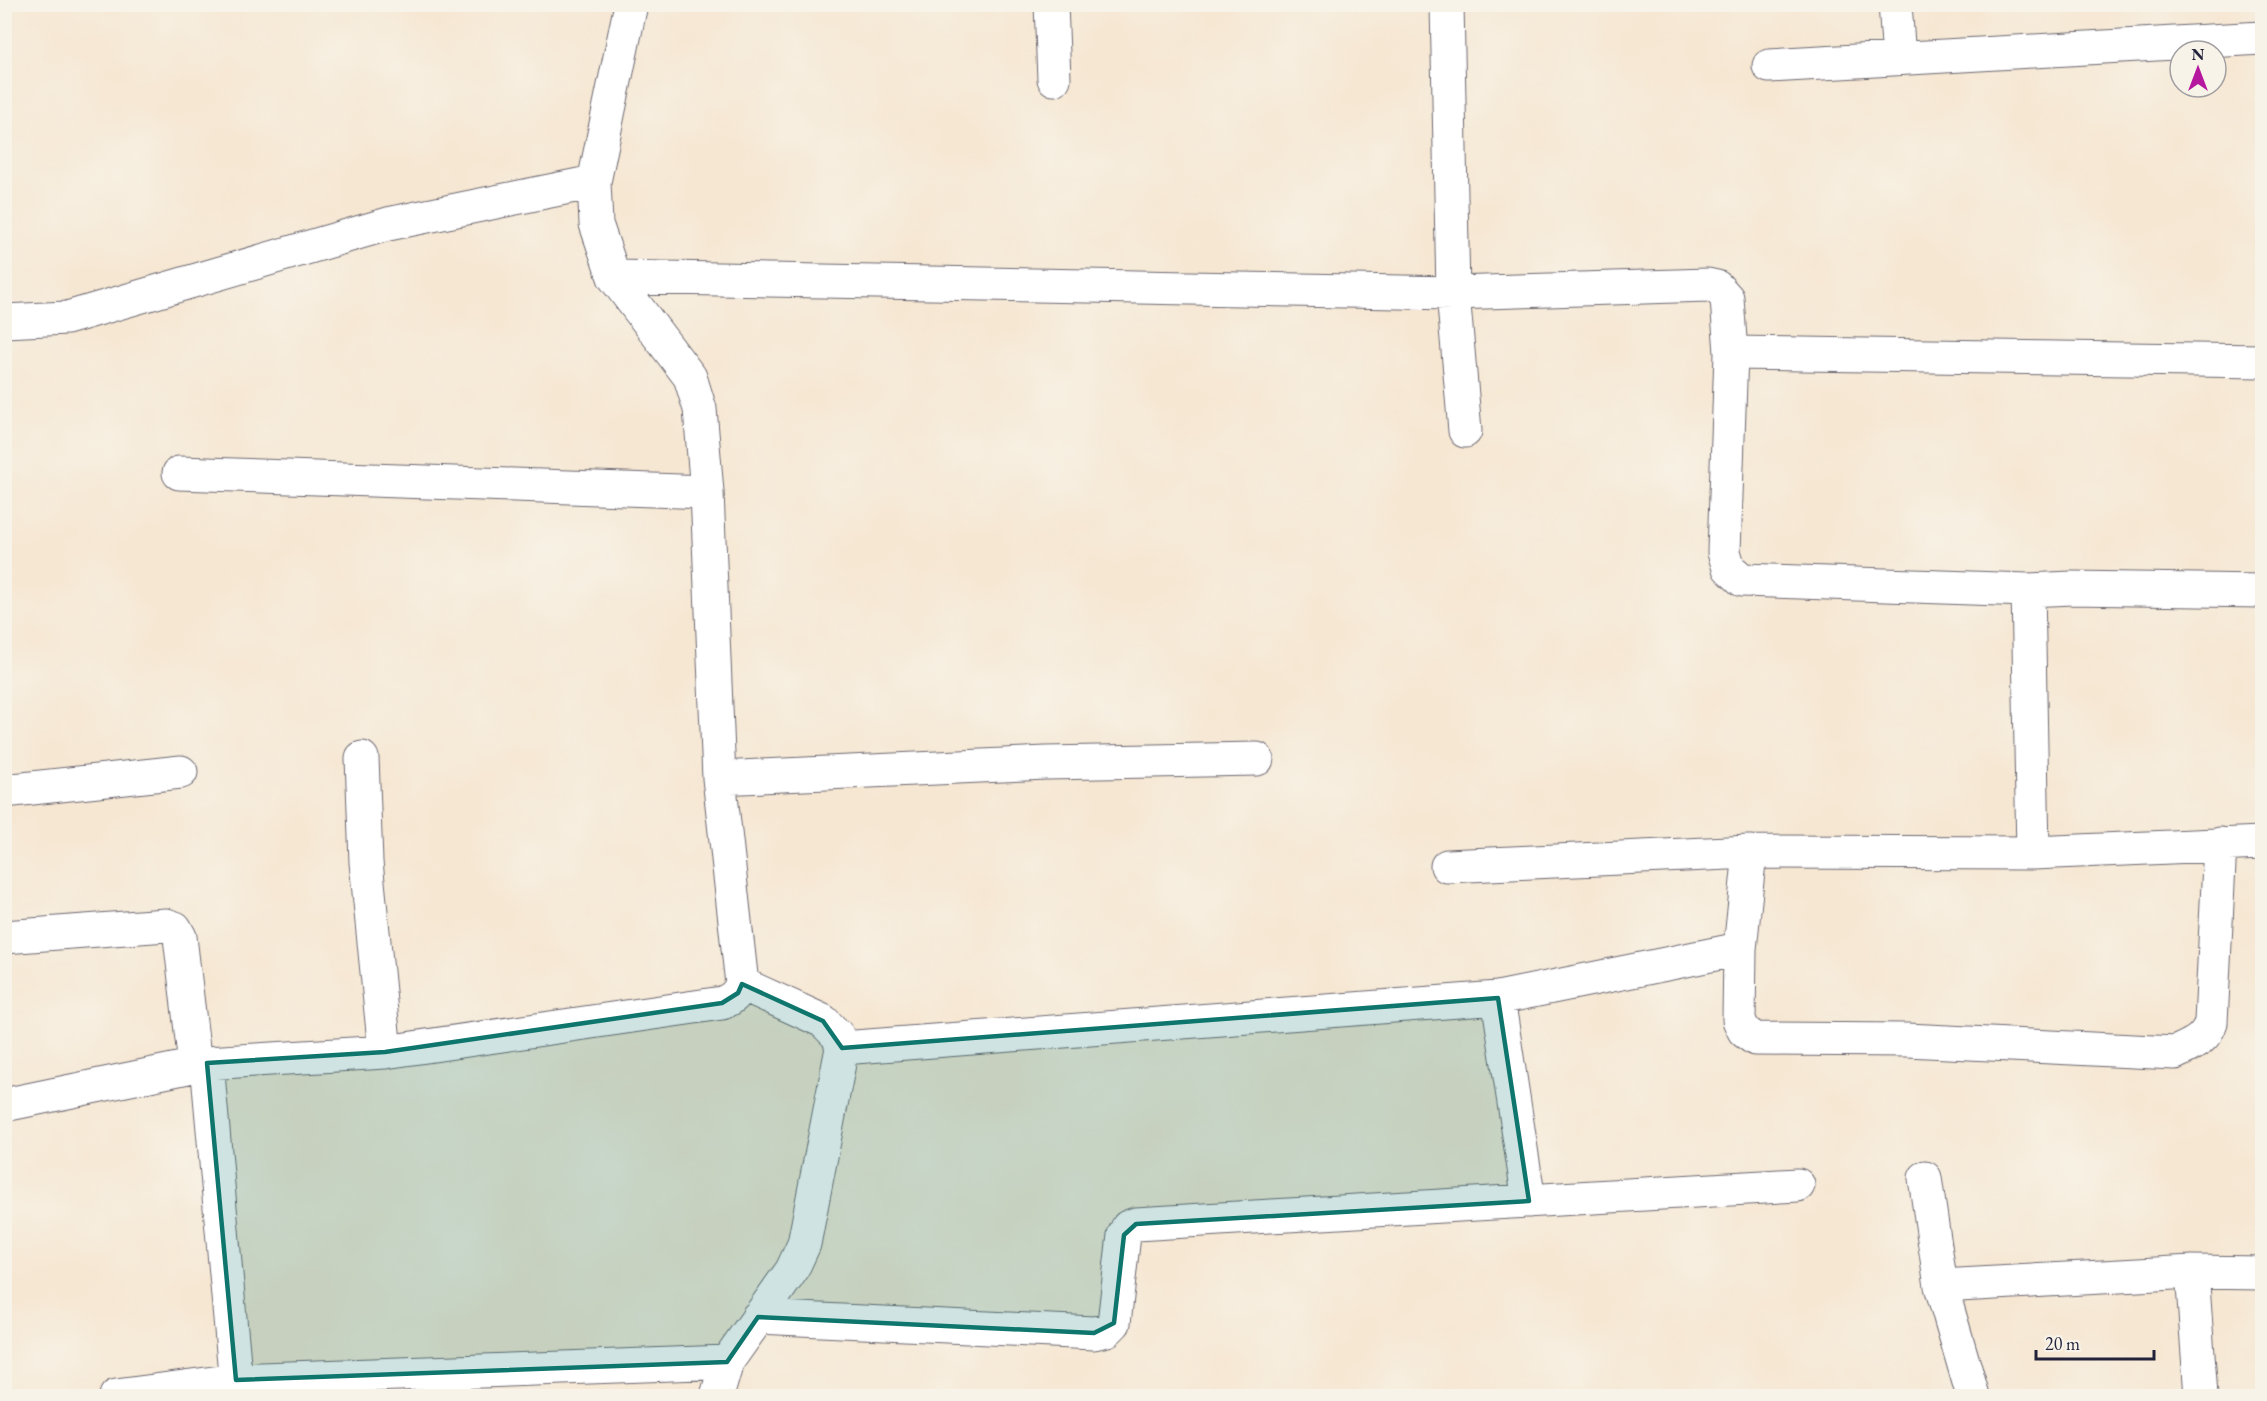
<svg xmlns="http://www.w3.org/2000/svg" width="2267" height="1401" font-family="'EB Garamond',serif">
<rect width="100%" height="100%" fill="#f7f3e8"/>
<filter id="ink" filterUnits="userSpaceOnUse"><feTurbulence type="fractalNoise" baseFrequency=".0167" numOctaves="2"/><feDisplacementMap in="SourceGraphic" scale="12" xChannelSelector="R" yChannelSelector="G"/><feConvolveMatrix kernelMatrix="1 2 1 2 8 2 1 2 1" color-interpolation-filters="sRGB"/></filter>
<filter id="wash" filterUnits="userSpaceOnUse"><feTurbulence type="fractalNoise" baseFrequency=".008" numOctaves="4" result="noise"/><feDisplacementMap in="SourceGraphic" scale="24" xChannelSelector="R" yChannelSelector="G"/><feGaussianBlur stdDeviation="1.35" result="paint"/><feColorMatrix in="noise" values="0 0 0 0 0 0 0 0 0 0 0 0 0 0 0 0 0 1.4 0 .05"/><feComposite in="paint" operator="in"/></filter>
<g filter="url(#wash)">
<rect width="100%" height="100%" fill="#f6e7d3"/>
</g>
<g filter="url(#ink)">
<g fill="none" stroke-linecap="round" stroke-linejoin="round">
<g stroke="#6c6770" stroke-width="35">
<path id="street" d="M1051 4 1054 79
M1447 4 1453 293 1465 431
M1895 4 1899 58
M1769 66 2262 38
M614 277 1453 293 1708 285 1717 287 1727 298 1731 353 1724 552 1729 568 1742 580 2028 590 2072 588 2261 591
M4 321 67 318 388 224 594 182
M1731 353 2262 361
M179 473 707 492
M2028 590 2033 853
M362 758 366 862 385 1052
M719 778 1046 763 1257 759
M4 791 181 772
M1750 852 1740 949 1739 1020 1744 1031 1755 1039 1907 1040 2175 1053C2191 1045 2206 1040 2211 1022L2220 844
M1447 866 1750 852 2033 853 2262 843
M4 937 166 925 175 928 180 937 195 1065
M1498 998 1529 1201
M842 1048 1498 998 1740 949
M207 1063 237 1396
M4 1105 207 1063 385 1052 722 1003C732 999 737 995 742 984L719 778 707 492 700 409 690 377 614 277 596 224 594 182 631 4
M1925 1178 1941 1286 1973 1396
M2192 1272 2201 1396
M1941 1286 2192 1272 2262 1273
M758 1317 1094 1333 1107 1330 1114 1323 1124 1235 1128 1227 1136 1224 1798 1185
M116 1396 236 1380 727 1362
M717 1396 727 1362 792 1270 804 1244 842 1048 838 1036 823 1021 742 984"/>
</g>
<use href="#street" stroke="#fff" stroke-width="33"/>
</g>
</g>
<path fill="#0f766e" fill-opacity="0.2" stroke="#0f766e" stroke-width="4.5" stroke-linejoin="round" d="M742 984 823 1021 842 1048 1498 998 1529 1201 1136 1224 1124 1235 1114 1323 1094 1333 758 1317 727 1362 236 1380 207 1063 385 1052 722 1003 738 993Z"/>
<rect width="2267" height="1401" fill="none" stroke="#f7f3e8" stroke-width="24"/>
<g transform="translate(2198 69)"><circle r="28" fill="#f7f3e8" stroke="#a29fa3" stroke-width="1.5"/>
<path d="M0-4.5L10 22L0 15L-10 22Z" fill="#b5179e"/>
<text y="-9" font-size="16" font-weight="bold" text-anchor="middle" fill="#22223b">N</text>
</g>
<path d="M2036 1350v9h118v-9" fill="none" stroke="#22223b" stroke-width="3"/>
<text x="2045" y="1350" font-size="18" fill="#22223b" stroke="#f7f3e8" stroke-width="4.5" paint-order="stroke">20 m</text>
</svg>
